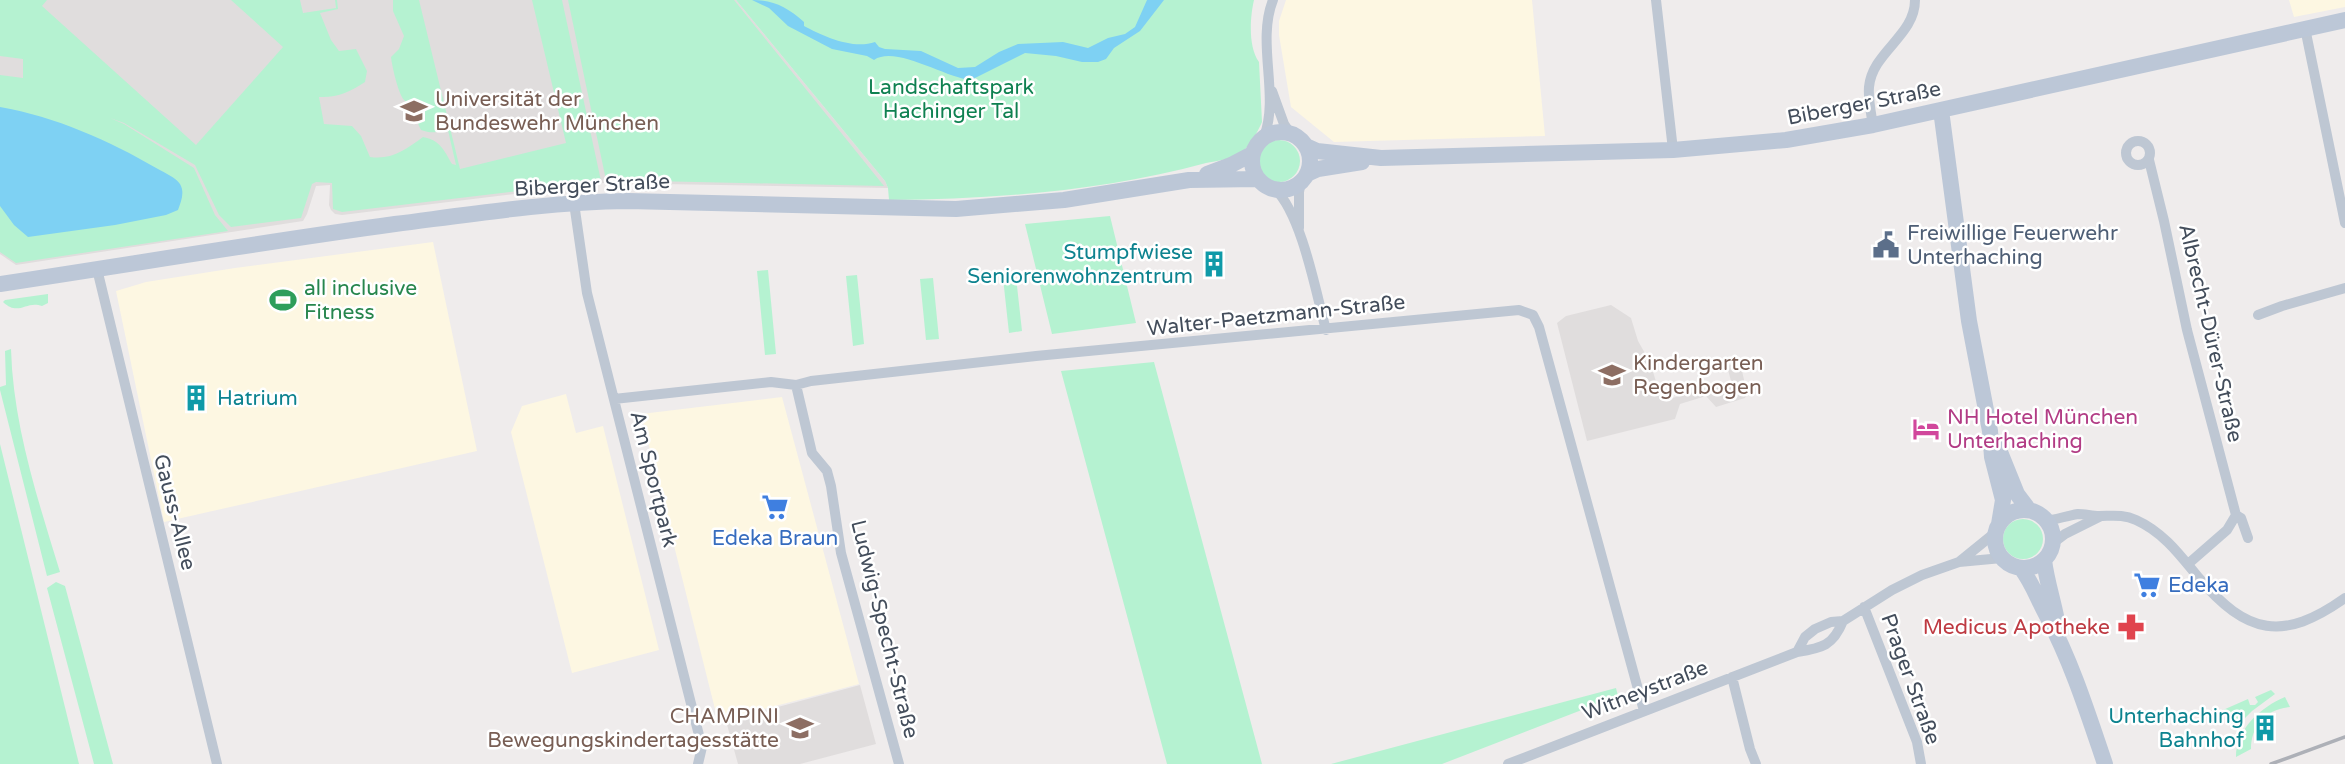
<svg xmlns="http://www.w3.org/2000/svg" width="2345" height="764" font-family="'Varela Round',sans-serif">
<rect width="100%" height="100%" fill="#efecec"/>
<path fill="#fdf7e2" d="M1286 0H1532L1545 136 1334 142 1291 107 1279 35V21Z
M2289 0H2345V7L2294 17Z
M433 242 477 451 164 522 116 291 146 282 235 268Z
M566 394 576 433 603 426 659 650 572 673 511 432 522 406Z
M782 397 859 684 718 721 641 414Z"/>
<path fill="#e0dddd" d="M0 0H736L885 181 888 188 604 183 342 215 335 214 331 210 329 205 330 185 316 186 307 214 303 221 16 265 0 254Z
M1611 305 1631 318 1638 341 1650 362 1662 401 1731 381 1727 366 1740 362 1747 393 1745 398 1716 407 1706 396 1680 404 1675 419 1587 441 1557 323 1566 316Z
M860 685 876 744 800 764H738L726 721Z"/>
<path fill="#b5f2d1" d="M0 0H47L42 6 196 145 283 47 231 0H300L303 13 336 8 335 0H337L338 9 320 13 331 40 339 51 356 49 367 71 365 82C350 92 337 98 319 97L324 124 352 126 361 136 370 157C392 160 405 150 423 137 440 140 444 150 452 164L456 165 447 126C438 133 433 134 421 130 417 123 416 115 413 108 410 102 409 105 404 100 398 93 392 66 391 57L399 49 404 36 393 11V0H419L460 169 566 143 532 0H562L601 181 342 212 333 209 332 183 316 182 312 184 301 218 231 227 219 215 195 165 124 123 110 118 124 124 194 168 215 215 228 231 16 263 0 252V75L23 78V59L0 56Z
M568 0H734L884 186 606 180Z
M736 0H1254C1250 17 1248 47 1259 62L1262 122C1258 131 1250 146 1241 153 1233 159 1216 161 1206 163 1104 191 995 199 889 200L888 188 885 181Z
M1258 161a21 21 0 1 1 42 0a21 21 0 1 1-42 0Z
M1110 216 1136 323 1052 334 1025 224Z
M768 270 776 354 765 355 757 271Z
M857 275 864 344 853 346 846 276Z
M1016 277 1022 331 1009 333 1003 278Z
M933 278 939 339 926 340 920 279Z
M48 294V303L42 306C26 300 19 317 3 302L5 300Z
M11 349C13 425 38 500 60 572L47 576 0 390V387L6 385 5 351Z
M1154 362 1262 764H1167L1061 371Z
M0 444 79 764H0Z
M2003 539a20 20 0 1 1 40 0a20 20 0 1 1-40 0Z
M56 582 65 586 113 764H94L47 588Z
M1616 688 1618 696 1442 764H1331Z
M2271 690 2275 694 2252 711 2241 722 2229 724 2223 710 2248 699 2250 705H2255L2258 702 2255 697Z
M2285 697 2290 707C2266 709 2251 726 2251 749L2236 757C2236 729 2261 707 2285 697Z"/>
<path fill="#7ed1f3" d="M752 0C773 0 787 7 804 22V26C823 36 853 50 875 42L879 47 885 49 921 51 958 68 975 67 999 52 1018 44 1063 42 1088 48 1108 38 1125 34 1135 27 1147 0H1164L1140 31 1114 48 1106 59 1098 62H1082L1056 56 1025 53 971 80C945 78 896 45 874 60L867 56 832 49 788 26 769 8Z
M0 107C56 117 108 140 158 169 165 173 175 177 180 184 185 193 181 201 178 210L166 215 115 225 28 237 14 225 0 206Z"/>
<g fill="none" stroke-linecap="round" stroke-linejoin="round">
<path stroke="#bec7d3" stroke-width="10" d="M1656 0 1673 150
M2305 28 2345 223
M1272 91 1284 124 1290 133
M1873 125C1871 113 1868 100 1869 87 1872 52 1915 36 1915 0
M1264 137C1280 95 1256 43 1273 0
M2126 153a12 12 0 1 1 24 0a12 12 0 1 1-24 0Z
M2149 160 2164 221 2187 330 2236 515 2227 530 2188 564
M1275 189C1302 215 1316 293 1326 330
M574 203 587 293 702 747 698 764
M1299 228V192L1301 181
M97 269 217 764
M2258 315 2282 306 2345 288
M796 385 812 453 827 471 831 486 841 553 899 764
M614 399 771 382 796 385 811 381 1036 356 1519 310 1533 315 1539 327 1644 711
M2236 515 2241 518 2248 538
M2046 521C2057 519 2067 516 2078 514 2085 514 2092 516 2099 516 2112 516 2123 514 2136 520 2163 532 2180 555 2198 577 2247 635 2283 642 2345 598
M2053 543 2065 534 2101 516
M1959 562 1996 532
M1864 607 1917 742 1921 764
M1797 652 1805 637 1815 629 1831 622 1843 621 1892 590 1922 575 1959 562 2002 558
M1732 677 1750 749 1756 764
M1508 764 1797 652C1822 648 1833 646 1843 621"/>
<path stroke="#bcc7d7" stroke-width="16" d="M1941 110 1969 321 1990 431 1992 457 2003 500 1999 524
M1252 161a29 29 0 1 1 58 0a29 29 0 1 1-58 0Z
M1306 146 1317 151 1381 158 1673 150 1786 140 1873 125 2345 20
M1207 174 1231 165 1252 154
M1307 174 1318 169 1362 162
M0 284C132 264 263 242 395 224 473 214 550 202 628 201L956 209 1064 200 1189 180 1258 179
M1996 442 2017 494 2029 510
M1995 539a29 29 0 1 1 58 0a29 29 0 1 1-58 0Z
M2044 560C2047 585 2056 608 2059 633
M2021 568C2033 584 2038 600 2047 616 2072 663 2088 714 2105 764"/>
<path stroke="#adb0b7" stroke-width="3.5" d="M2271 764 2345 737"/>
</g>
<defs>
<g id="university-bare" transform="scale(2.1)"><path d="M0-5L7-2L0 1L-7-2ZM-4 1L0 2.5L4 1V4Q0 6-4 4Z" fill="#8d6e63" stroke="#fff" stroke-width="2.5" paint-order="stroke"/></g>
<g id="civic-bare" transform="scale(2.1)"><path d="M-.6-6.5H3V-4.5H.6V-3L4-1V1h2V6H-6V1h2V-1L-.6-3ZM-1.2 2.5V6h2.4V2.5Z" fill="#5c6f8a" stroke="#fff" stroke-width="2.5" paint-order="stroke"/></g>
<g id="building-bare" transform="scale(2.1)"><path d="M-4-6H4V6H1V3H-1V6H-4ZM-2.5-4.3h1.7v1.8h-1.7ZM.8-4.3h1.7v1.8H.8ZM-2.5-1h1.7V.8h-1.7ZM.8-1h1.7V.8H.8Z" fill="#0f9aa8" stroke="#fff" stroke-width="2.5" paint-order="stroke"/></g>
<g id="stadium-bare" transform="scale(2.1)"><path d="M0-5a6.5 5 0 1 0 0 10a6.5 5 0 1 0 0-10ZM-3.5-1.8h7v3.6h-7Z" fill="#2e9e5b" stroke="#fff" stroke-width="2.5" paint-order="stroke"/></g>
<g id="school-bare" transform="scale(2.1)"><path d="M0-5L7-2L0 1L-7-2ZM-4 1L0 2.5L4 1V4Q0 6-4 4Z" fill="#8d6e63" stroke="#fff" stroke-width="2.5" paint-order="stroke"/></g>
<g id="hotel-bare" transform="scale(2.1)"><path d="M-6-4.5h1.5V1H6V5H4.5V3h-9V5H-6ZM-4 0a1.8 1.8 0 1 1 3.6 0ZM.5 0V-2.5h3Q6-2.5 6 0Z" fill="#d1479c" stroke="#fff" stroke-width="2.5" paint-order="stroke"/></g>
<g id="supermarket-bare" transform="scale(2.1)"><path d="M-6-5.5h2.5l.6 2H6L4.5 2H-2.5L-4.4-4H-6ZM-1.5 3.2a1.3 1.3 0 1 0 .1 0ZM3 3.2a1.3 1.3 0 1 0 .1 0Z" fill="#3f7fe0" stroke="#fff" stroke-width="2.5" paint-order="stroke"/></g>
<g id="pharmacy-bare" transform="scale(2.1)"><path d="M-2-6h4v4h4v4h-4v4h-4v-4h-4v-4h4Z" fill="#e0444e" stroke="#fff" stroke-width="2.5" paint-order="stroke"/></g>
</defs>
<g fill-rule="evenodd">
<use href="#university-bare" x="414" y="111"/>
<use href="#civic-bare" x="1886" y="245"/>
<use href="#building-bare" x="1214" y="264"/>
<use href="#stadium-bare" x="283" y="300"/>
<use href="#school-bare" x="1612" y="375"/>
<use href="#building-bare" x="196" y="398"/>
<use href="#hotel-bare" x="1926" y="429"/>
<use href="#supermarket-bare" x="775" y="507"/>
<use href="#supermarket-bare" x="2147" y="585"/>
<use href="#pharmacy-bare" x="2131" y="627"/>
<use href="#school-bare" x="800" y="728"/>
<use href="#building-bare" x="2265" y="728"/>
</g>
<g text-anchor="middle" stroke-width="5" stroke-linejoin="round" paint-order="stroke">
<g font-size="21" fill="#0f8151" stroke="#fff">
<text x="951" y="94">Landschaftspark<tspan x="951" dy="24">Hachinger Tal</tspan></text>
</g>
<g font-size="21" fill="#785e54" stroke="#fff" text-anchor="start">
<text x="435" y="106">Universität der<tspan x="435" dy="24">Bundeswehr München</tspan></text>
<text x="1633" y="370">Kindergarten<tspan x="1633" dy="24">Regenbogen</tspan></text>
<text x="779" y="723" text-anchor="end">CHAMPINI<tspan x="779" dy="24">Bewegungskindertagesstätte</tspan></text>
</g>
<g font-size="21" fill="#434d5b" stroke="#fff">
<text transform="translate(1864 103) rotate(-11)" y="7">Biberger Straße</text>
<text transform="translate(592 185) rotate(-3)" y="7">Biberger Straße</text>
<text transform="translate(1276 315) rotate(-6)" y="7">Walter-Paetzmann-Straße</text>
<text transform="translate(2211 333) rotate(77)" y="7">Albrecht-Dürer-Straße</text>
<text transform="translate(654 479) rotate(76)" y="7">Am Sportpark</text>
<text transform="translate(175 512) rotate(76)" y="7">Gauss-Allee</text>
<text transform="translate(885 629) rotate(76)" y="7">Ludwig-Specht-Straße</text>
<text transform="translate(1911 679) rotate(70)" y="7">Prager Straße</text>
<text transform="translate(1645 690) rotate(-21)" y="7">Witneystraße</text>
</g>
<g font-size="21" fill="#4e5e75" stroke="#fff" text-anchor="start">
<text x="1907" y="240">Freiwillige Feuerwehr<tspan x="1907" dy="24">Unterhaching</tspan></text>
</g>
<g font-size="21" fill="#0d838f" stroke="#fff" text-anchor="end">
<text x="1193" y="259">Stumpfwiese<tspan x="1193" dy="24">Seniorenwohnzentrum</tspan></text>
<text x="217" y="405" text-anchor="start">Hatrium</text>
<text x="2244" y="723">Unterhaching<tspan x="2244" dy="24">Bahnhof</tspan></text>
</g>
<g font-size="21" fill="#27864d" stroke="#fff" text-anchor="start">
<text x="304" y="295">all inclusive<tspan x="304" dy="24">Fitness</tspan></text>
</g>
<g font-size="21" fill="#b23c85" stroke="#fff" text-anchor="start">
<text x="1947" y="424">NH Hotel München<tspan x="1947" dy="24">Unterhaching</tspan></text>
</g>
<g font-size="21" fill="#366cbe" stroke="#fff">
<text x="775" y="545">Edeka Braun</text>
<text x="2168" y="592" text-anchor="start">Edeka</text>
</g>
<g font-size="21" fill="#be3a42" stroke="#fff" text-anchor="end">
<text x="2110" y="634">Medicus Apotheke</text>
</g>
</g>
</svg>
